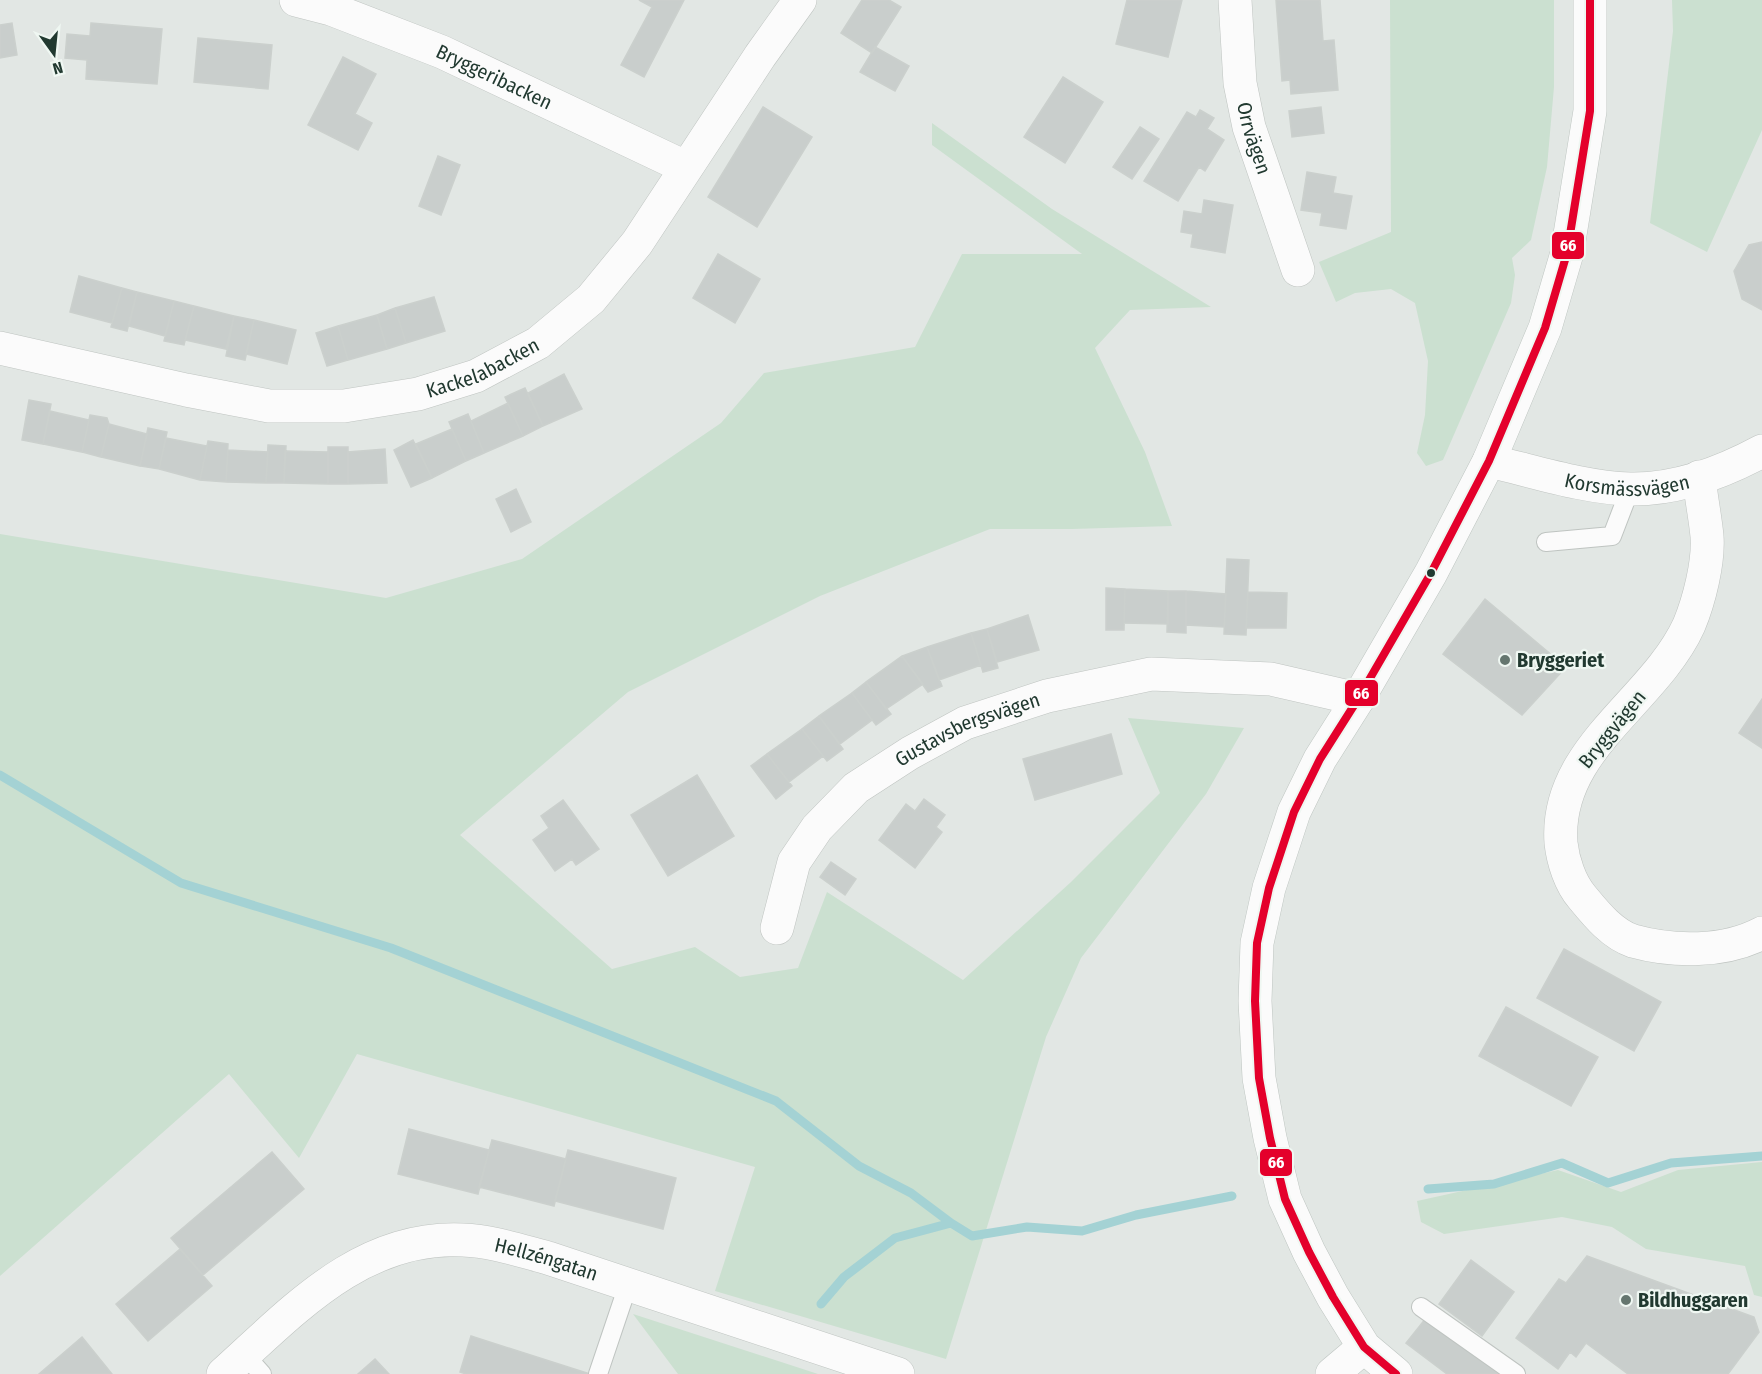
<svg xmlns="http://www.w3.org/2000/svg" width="1762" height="1374" font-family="'Fira Sans Condensed',sans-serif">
<rect width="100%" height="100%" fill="#e2e7e4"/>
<path fill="#cbe0d0" d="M1390 0H1554V87L1547 167 1531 240 1512 258 1515 275 1511 303 1443 460 1426 466 1417 453 1425 415 1428 361 1415 303 1391 289 1355 293 1336 302 1319 262 1391 232Z
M1672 0H1762V130L1707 252 1650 223 1673 31Z
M932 123 1052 209 1211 307 1130 310 1095 348 1145 452 1172 526 1072 529H990L820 596 628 692 460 835 612 969 695 947 740 977 798 968 827 892 963 980 1071 882 1160 793 1128 718 1244 728 1206 794 1081 958 1046 1037 946 1359 715 1291 755 1167 357 1054 299 1158 229 1074 0 1276V534L386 598 522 559 721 423 764 373 915 347 962 254H1082L932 145Z
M1762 1162V1297L1754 1295 1745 1266 1646 1249 1612 1227 1562 1217 1444 1234 1421 1222 1417 1201 1558 1170 1621 1192 1678 1170Z
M633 1314 818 1374H678Z"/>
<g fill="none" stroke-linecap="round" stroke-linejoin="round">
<path stroke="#a4d2d4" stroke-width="9" d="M0 775 181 883 391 948 776 1101 859 1166 911 1193 951 1223
M1428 1189 1494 1184 1562 1163 1608 1183 1671 1163 1762 1156
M821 1304 844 1277 895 1238 951 1223 972 1236 1027 1227 1082 1231 1136 1215 1232 1196"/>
</g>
<path fill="#c9cecc" stroke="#cbd0cd" stroke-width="1.5" d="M639 0H684L644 77 621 65 652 7Z
M862 0H889L901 7 872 53 841 33Z
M1127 0H1182L1168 57 1116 44Z
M1276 0H1320L1323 41 1334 40 1338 90 1291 94 1290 80 1282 81Z
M12 23 17 55 0 58V25Z
M91 23 162 29 157 84 86 79 87 60 65 58 67 34 90 36Z
M198 38 272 45 268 89 194 82Z
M875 47 909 66 895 91 860 72Z
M343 57 376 74 355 114 372 123 358 150 308 125Z
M1063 77 1103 102 1065 163 1024 137Z
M763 107 812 137 757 227 708 197Z
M1321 107 1324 133 1292 137 1289 111Z
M1200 110 1214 118 1207 129 1224 140 1205 171 1199 167 1178 201 1144 181 1187 112 1196 117Z
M1140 127 1159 139 1132 179 1113 167Z
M438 156 460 165 441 215 419 206Z
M1307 172 1336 177 1333 193 1352 196 1346 229 1320 225 1322 213 1301 210Z
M1204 200 1233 205 1225 253 1191 247 1193 234 1181 232 1184 211 1202 214Z
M1762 242V310L1742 299 1734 271 1749 245Z
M718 254 760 279 735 323 693 298Z
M79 276 122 288 112 323 70 312Z
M122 288 137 292 127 331 111 327Z
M137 292 174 301 165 336 129 326Z
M434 297 445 331 406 343 395 308Z
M174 301 194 306 184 345 164 341Z
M194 306 234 316 226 349 185 340Z
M395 308 406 343 387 349 377 315Z
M377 315 387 349 348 360 338 326Z
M234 316 254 320 245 360 226 356Z
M254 320 296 330 287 364 246 354Z
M338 326 348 360 327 366 316 333Z
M564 374 582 409 543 426 528 393Z
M525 388 543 426 523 436 505 397Z
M29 400 51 404 43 444 22 440Z
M508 403 523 436 484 453 471 421Z
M50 411 89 420 82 452 43 444Z
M468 414 484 453 466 461 449 422Z
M90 415 107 418 109 424 101 457 82 452Z
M109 424 147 434 140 466 101 457Z
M148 428 167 432 159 469 140 466Z
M452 429 466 461 432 478 416 444Z
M166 438 207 446 200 480 159 469Z
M413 440 432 478 411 487 394 450Z
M208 441 228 444 226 482 200 480Z
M268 445 286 446 284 483H266Z
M328 447H348V484H328Z
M385 449 387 483 348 484V452Z
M228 450 268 452 266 483 226 482Z
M285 451 328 452V484L284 483Z
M516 489 531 522 511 532 496 499Z
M1227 559 1249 560 1246 635 1224 634Z
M1106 588 1125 589 1124 630H1106Z
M1125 589 1168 591V624L1124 623Z
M1168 591H1186V633L1167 632Z
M1186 591 1226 594 1224 627 1186 625Z
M1248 592 1287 593 1286 628H1246Z
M1485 599 1566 667 1522 715 1443 654Z
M1028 615 1039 650 997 662 987 629Z
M987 629 998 668 983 672 971 633Z
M971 633 981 665 939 680 927 647Z
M927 647 942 686 928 692 902 656Z
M902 656 923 684 886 709 866 682Z
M866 682 891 714 876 725 852 693Z
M852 693 872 720 840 744 819 716Z
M1762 699V748L1739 733Z
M819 716 843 749 827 761 802 729Z
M802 729 823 756 789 782 767 754Z
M1111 734 1122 774 1035 800 1023 759Z
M767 754 792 786 776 799 751 766Z
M697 775 734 836 668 876 631 815Z
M924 799 945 815 936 827 942 832 915 868 879 840 906 804 915 811Z
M563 800 599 849 576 865 572 859 555 871 533 840 549 828 541 816Z
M831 862 856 879 845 895 820 877Z
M1564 949 1661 1002 1634 1051 1537 998Z
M1506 1007 1598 1057 1571 1106 1479 1056Z
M409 1129 489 1150 478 1194 398 1174Z
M492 1140 566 1159 554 1206 479 1187Z
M568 1150 676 1178 663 1229 555 1201Z
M272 1152 304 1189 203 1275 171 1238Z
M180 1249 212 1286 148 1341 116 1304Z
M1587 1256 1754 1317 1759 1332 1728 1374H1628L1586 1343 1576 1357 1570 1352 1558 1369 1516 1338 1559 1279 1566 1283Z
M1471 1260 1514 1292 1482 1336 1439 1304Z
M1426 1318 1500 1374H1447L1406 1343Z
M471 1336 590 1374H466L460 1372Z
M82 1337 112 1374H39Z
M375 1359 389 1374H358Z"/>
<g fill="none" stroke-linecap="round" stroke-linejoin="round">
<g stroke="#bfc4c1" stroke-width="20">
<path id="lane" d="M1546 542 1612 536 1630 489
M1421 1307 1516 1374
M245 1355 262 1374
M598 1374 628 1285"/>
</g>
<g stroke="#bfc4c1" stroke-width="34">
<g id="street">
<path id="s1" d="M296 0 331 9 442 52 685 167"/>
<path id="s2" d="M1235 0 1240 83 1249 127 1298 270"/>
<path id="s3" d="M0 348 186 390 269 406H344L418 394 476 376 538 343 591 299 637 243 760 56 800 0"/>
<path id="s4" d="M1489 461C1533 471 1585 488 1630 489 1675 490 1723 472 1762 451"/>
<path d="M1699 477C1701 497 1705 516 1707 536 1709 562 1699 601 1689 625 1654 702 1554 749 1561 843 1563 861 1570 883 1582 897 1596 914 1612 934 1633 941 1673 952 1724 953 1762 933"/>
<path id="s5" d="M777 928 794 862 817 828 856 788 910 753 965 723 1047 696 1151 674 1271 679 1358 699"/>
<path id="s6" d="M223 1374C293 1311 361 1235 463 1240 492 1241 521 1251 548 1258L898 1374"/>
</g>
</g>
<g stroke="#bec5c1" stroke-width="34">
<path id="secondary" d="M1332 1374 1364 1347
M1396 1374 1364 1347 1333 1297 1309 1252 1285 1199 1270 1138 1259 1078 1255 1001 1257 943 1269 888 1294 812 1320 759 1358 699 1431 573 1489 461 1545 328 1567 253 1590 111V0"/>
</g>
<use href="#lane" stroke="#fbfbfb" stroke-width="18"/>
<use href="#street" stroke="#fbfbfb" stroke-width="33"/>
<use href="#secondary" stroke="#fbfbfb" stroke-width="33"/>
<g stroke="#eff7f2" stroke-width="12">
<path id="bus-1" d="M1396 1374 1364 1347 1333 1297 1309 1252 1285 1199 1270 1138 1259 1078 1255 1001 1257 943 1269 888 1294 812 1320 759 1358 699 1431 573 1489 461 1545 328 1567 253 1590 111V0"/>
</g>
<use href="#bus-1" stroke="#e4002b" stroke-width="8"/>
</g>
<circle fill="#213930" stroke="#eff7f2" stroke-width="2" cx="1431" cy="573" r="5"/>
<g fill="#65766f" stroke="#eff7f2" stroke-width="2">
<circle cx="1505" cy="660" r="6"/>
<circle cx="1626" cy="1300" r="6"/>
</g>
<g text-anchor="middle" stroke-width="4.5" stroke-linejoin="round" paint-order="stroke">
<g font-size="20" fill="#213930" stroke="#eff7f2">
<text dy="7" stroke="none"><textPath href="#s1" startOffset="213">Bryggeribacken</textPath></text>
<text dy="7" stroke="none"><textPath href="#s2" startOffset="140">Orrvägen</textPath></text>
<text dy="7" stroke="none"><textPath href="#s3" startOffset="495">Kackelabacken</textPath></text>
<text dy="7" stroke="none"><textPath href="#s4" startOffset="141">Korsmässvägen</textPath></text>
<text transform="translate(1612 729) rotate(-51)" y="7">Bryggvägen</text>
<text dy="7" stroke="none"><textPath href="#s5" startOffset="292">Gustavsbergsvägen</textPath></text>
<text dy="7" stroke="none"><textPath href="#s6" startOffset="369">Hellzéngatan</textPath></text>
</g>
<g font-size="20" font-weight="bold" fill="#213930" stroke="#eff7f2" text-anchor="start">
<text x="1517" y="667">Bryggeriet</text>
<text x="1638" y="1307">Bildhuggaren</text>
</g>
</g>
<g stroke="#eff7f2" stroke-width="2">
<rect x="1551" y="231" width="34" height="29" rx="6" fill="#e4002b"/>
<rect x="1344" y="679" width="35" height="28" rx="6" fill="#e4002b"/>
<rect x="1259" y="1148" width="34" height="29" rx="6" fill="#e4002b"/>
</g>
<g font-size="16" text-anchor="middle" font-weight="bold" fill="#fff">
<text x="1568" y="251">66</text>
<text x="1361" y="699">66</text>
<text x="1276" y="1168">66</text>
</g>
<g transform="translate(54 54) rotate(165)" stroke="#eff7f2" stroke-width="4.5" paint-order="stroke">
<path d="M0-4.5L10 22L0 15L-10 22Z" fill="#213930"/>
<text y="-9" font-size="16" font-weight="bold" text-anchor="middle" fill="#213930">N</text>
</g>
</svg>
